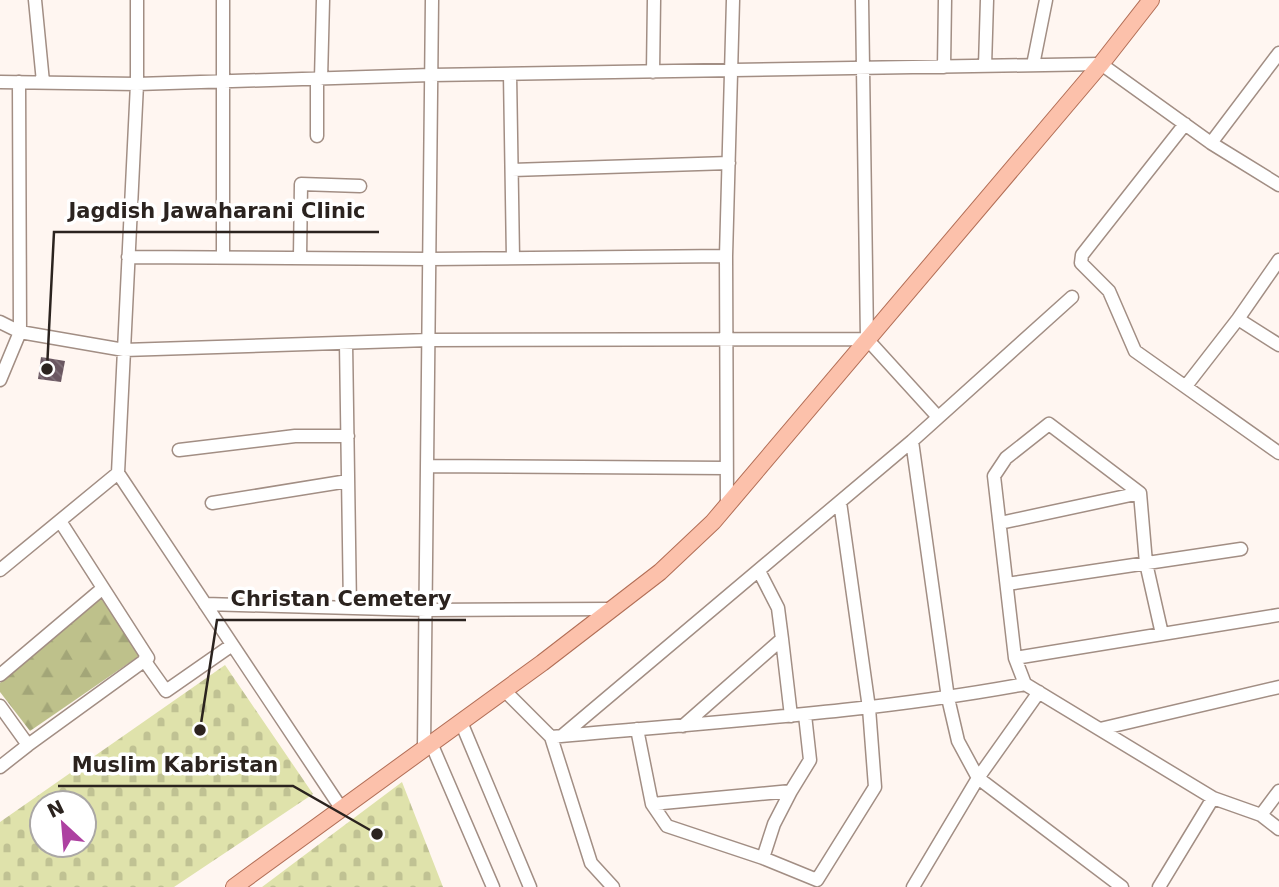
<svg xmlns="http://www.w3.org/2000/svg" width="1279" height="887" font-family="'DejaVu Sans',sans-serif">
<defs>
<pattern id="forest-firs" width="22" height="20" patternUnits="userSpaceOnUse" patternTransform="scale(1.75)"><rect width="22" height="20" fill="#bec18b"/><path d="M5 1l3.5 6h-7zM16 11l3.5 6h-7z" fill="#a3a678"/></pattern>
<pattern id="cemetery-stones" width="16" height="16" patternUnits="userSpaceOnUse" patternTransform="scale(1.75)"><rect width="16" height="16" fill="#dfe2ab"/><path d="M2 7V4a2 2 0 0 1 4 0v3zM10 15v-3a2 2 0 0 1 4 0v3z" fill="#c0c293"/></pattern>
<pattern id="building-back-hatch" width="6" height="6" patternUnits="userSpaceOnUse" patternTransform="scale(1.75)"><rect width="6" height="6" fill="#6a5761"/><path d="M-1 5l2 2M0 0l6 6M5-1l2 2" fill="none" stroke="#7f7078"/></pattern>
</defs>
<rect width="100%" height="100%" fill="#fff6f1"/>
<path fill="url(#forest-firs)" d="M101 598 142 654 30 731 0 692V683Z"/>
<path fill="url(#cemetery-stones)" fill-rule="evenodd" d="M225 665 313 794 174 887H0V822ZM84 803V845H42V803Z
M402 782 443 887H262Z"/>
<path fill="url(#building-back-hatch)" d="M41 357 65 361 61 382 38 379Z"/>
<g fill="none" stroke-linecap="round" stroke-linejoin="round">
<g stroke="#a28e84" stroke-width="15">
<path id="minor" d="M35 0 43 82
M137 0V84L118 473 341 808
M862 0 867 339 938 417
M1033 65 1046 0
M985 66 987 0
M944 67 945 0
M653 72 654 0
M510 74 513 258
M317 79V136
M321 79 323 0
M0 82 137 84 431 75 1101 64 1211 143 1279 53
M1185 124 1082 255 1081 263 1109 291 1135 351 1279 453
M1211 143 1279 185
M512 170 729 163
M726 256 727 506
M128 257 430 259 726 256 733 0
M223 257V0
M300 258 301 184 360 186
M1238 319 1279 345
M0 322 20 332 124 350 429 340 867 339
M346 343 350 608
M0 380 20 332 19 82
M1186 386 1238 319 1279 260
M912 441 948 698 958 741 978 778 1122 887
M179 450 295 436H348
M427 466 726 468
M212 503 348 481
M1000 523 1140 493
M0 570 118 473
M759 571 778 608 782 639
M1007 584 1241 549
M205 604 426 610 612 609
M1015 658 1279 615
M144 660 166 691 232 645
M0 675 103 588
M1025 684 1015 658 994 476 1006 458 1049 424 1140 493 1146 563 1162 634
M504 690 551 737 591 863 613 887
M0 706 28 745 0 767
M461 722 530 887
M683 726 782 639 791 716
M637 729 652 804 667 826 763 858 817 880 875 787 869 708 840 502
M1100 729 1279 687
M563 735 912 441 1072 297
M551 737C709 722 868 713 1025 684L1213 798 1261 815 1279 829
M431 743 493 887
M28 745 148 658 60 521
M424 748 432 0
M652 804 791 791 810 760 805 715
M1261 815 1279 791
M763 858 774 824 791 791
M913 887 978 778 1039 692
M1159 887 1213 798"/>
</g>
<g stroke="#b26e56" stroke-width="18">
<path id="major" d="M234 887 542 663 660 572 713 522 1101 64 1151 0"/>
</g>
<use href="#minor" stroke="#fff" stroke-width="12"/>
<use href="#major" stroke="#fcc1ab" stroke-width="16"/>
</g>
<path fill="none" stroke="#2b231f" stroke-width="2.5" d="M47 369L54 232H379M200 730L217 620H466M377 834L293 786H58"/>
<g fill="#2b231f" stroke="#fff" stroke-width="2.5">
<circle cx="47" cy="369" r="7"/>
<circle cx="200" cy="730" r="7"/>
<circle cx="377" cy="834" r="7"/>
</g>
<g font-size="21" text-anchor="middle" font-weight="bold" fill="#2b231f" stroke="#fff" stroke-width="7" stroke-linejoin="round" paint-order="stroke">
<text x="217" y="218">Jagdish Jawaharani Clinic</text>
<text x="341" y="606">Christan Cemetery</text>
<text x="175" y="772">Muslim Kabristan</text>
</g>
<g transform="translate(63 824) rotate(334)"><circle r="33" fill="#ffffff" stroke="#aaa7a5" stroke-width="2"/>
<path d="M0-5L12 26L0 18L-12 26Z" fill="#ad41a1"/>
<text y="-10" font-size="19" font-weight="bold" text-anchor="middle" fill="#2b231f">N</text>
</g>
</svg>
